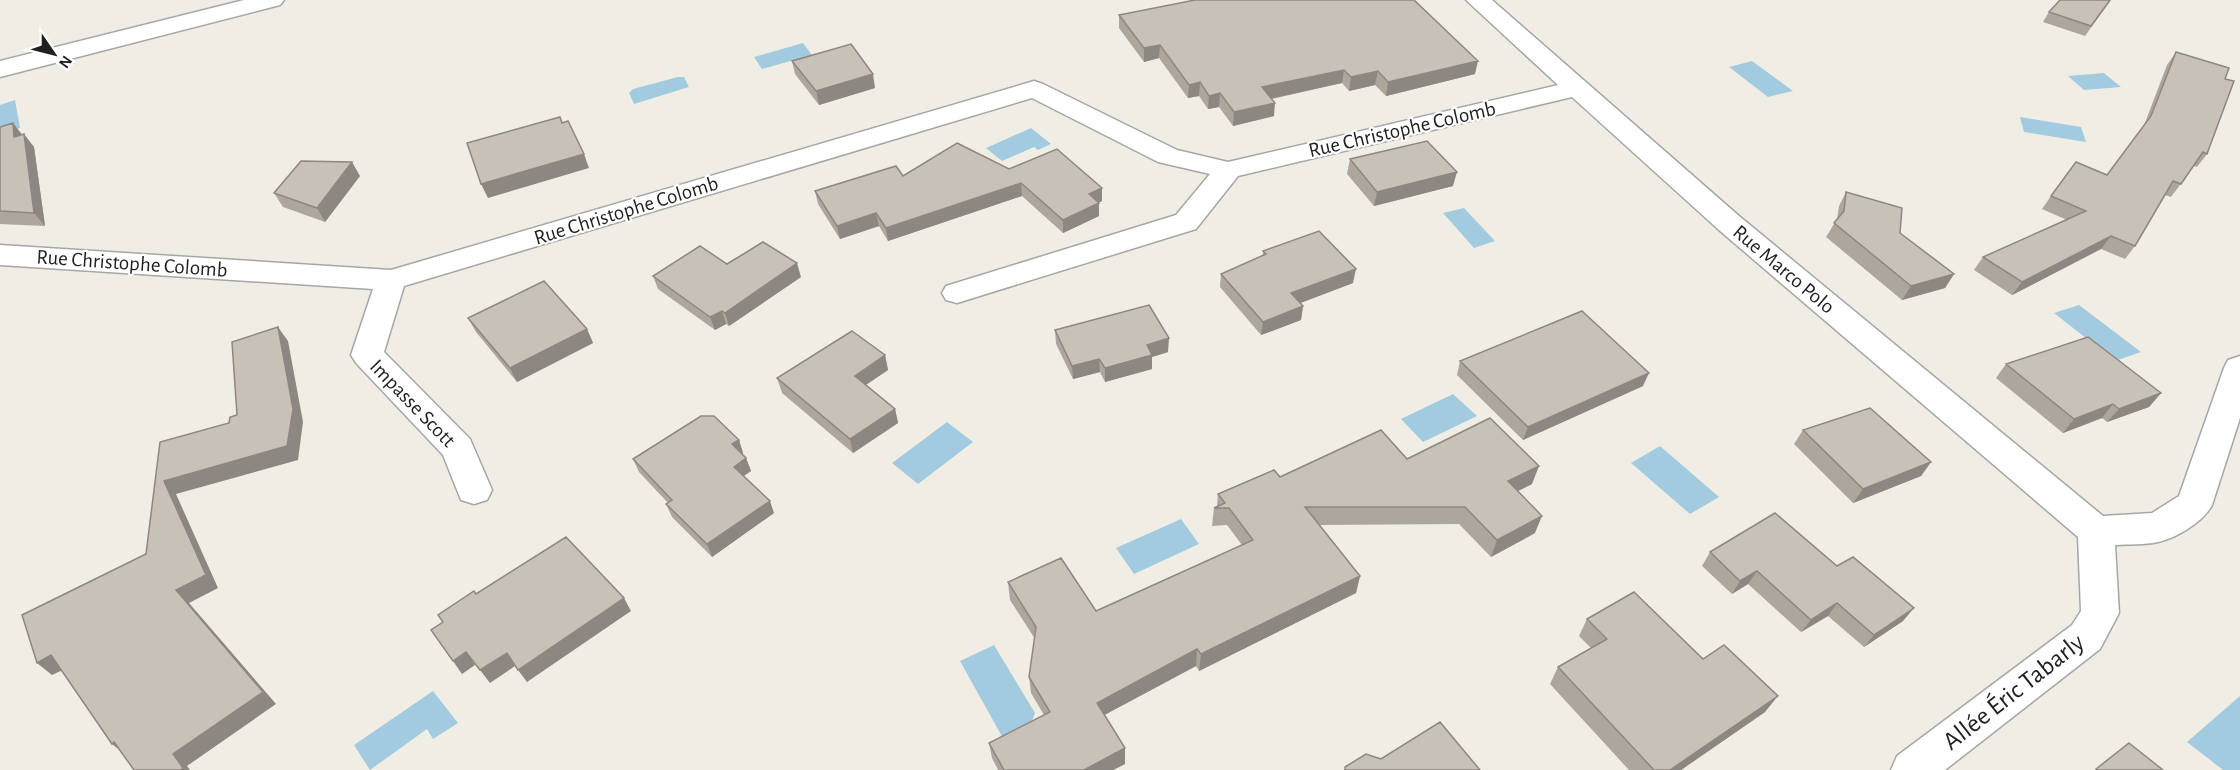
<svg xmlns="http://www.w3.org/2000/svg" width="2240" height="770" font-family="'Alegreya Sans',sans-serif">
<rect width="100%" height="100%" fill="#f0eee4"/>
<path fill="#a2cbe0" d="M803 43 812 55 762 69 754 57Z
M1752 61 1793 91 1768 97 1729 67Z
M2104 73 2121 87 2084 90 2068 76Z
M678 77H684L689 87 634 104 629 93 633 89Z
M15 100 20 128 0 134V105Z
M2020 117 2081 127 2086 142 2024 132Z
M1031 128 1051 144 1038 150 1034 147 1002 161 986 148Z
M1464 208 1495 241 1474 248 1443 213Z
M2079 305 2141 352 2115 361 2054 313Z
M1453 394 1477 416 1423 442 1401 419Z
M947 422 973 442 918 484 892 463Z
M1660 446 1719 497 1690 514 1631 463Z
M1181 519 1199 544 1134 574 1116 548Z
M994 645 1035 713 1030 726 1004 740 960 661Z
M433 691 458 723 433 739 427 729 370 770 354 745Z
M2240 696V770H2223L2187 742Z"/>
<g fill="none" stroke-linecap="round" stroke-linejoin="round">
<g stroke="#a6a6a6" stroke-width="3">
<path id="street" d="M244 0H284L280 5 0 77V61Z
M1466 0H1492L1739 216 2103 516 2152 513 2179 496 2224 368 2228 360 2240 356V418L2212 505C2204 521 2177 538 2158 542 2145 545 2129 544 2115 545L2119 613 2100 649 1945 770H1891L1897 756 2072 625 2081 611 2078 537 1719 230 1572 97 1238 176 1196 229 957 303 946 300 942 293 946 286 1176 215 1210 174 1158 162 1032 98 404 286 384 352 470 439 492 490 487 500 474 504 461 500 443 455 356 363 351 355 373 289 0 265V245L391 270 1034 81 1043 84 1177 150 1228 162 1558 85Z"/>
</g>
<use href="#street" fill="#fff" fill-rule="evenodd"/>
</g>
<path fill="#aca69d" d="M2111 0 2085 36 2043 22 2049 12Z
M1119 15 1475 74 1386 96 1375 85 1349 91 1342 83 1272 99 1274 116 1233 126 1219 107 1208 109 1199 96 1188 98 1159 58 1144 62 1119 28Z
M2176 52 2225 79 2207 154 2197 167 2194 166 2171 197 2165 195 2135 246 2125 259 2101 249 2012 295 1974 270 1983 257 2067 220 2042 209 2051 196 2107 175 2143 128 2167 65Z
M792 61 875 88 819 105 795 74Z
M13 123 22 135 34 147 45 226 0 224V127Z
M1350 159 1453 186 1374 206 1347 174Z
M1009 169 1102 201 1098 203 1099 216 1063 233 1022 196 888 241 879 226 840 239 818 204 815 191 903 176Z
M360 176 325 222 283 207 274 193Z
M1846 192 1954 274 1945 288 1902 300 1826 237 1837 219 1839 206Z
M1263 251 1353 283 1300 303 1303 306 1301 320 1261 335 1220 287 1221 274 1263 256Z
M727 264 801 277 729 326 726 324 715 330 658 289 653 276Z
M468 318 587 329 593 343 517 382 476 332Z
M1055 330 1168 352 1152 357V369L1105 382 1100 372 1073 379 1056 344Z
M885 355 888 370 866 385 895 409 898 423 853 453 782 393 777 378Z
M1460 361 1643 386 1523 440 1457 375Z
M2006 364 2161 393 2149 407 2107 422 2102 418 2063 433 1996 378Z
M1803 430 1931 462 1921 476 1853 503 1794 444Z
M739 440 743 453 742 454 746 458 751 471 744 476 774 513 712 557 672 517 666 504 668 503 639 472 633 459Z
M1407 459 1532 484 1518 491 1535 533 1491 557 1459 524 1319 525 1360 576 1356 593 1199 671 1196 666 1104 715 1125 764 1113 770H998L992 758 989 743 1044 715 1031 693 1029 677 1035 639 1010 600 1008 582 1096 611 1242 545 1227 525 1212 526 1214 508 1217 506 1218 494 1280 477Z
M1710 552 1903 621 1864 647 1828 616 1801 632 1748 584 1732 594 1702 566Z
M1587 619 1703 659 1765 712 1681 770H1629L1550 684 1558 667 1591 648 1579 636Z"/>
<path fill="#8c8780" d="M1160 45 1159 58 1144 62V48Z
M1478 61 1475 74 1386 96 1388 82Z
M1344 70 1342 83 1260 101 1262 87Z
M1378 71 1375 85 1349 91 1351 77Z
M873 74 875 88 819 105 816 91Z
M1200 82 1199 96 1188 98 1189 85Z
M1220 93 1219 107 1208 109 1209 96Z
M1275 103 1274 116 1233 126 1234 112Z
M13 123 23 136 14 137Z
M24 134 34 147 45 226 34 213Z
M584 154 589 168 488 198 481 184Z
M352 162 360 176 325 222 317 208Z
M1457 172 1453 186 1374 206 1377 192Z
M1021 183 1022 196 888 241 886 228Z
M1102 188V201L1089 207V194Z
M1099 203V216L1063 233V220Z
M876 213 879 226 840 239 837 226Z
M2111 236 2101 249 2012 295 2022 282Z
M797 263 801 277 729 326 725 313Z
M1356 269 1353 283 1290 307 1291 293Z
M1954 274 1945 288 1902 300 1911 286Z
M1303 306 1301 320 1261 335 1263 322Z
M722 311 726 324 715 330 710 317Z
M278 327 288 341 303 422 298 460 176 494 218 588 189 603 276 704 187 766 190 770H181L173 754 176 590 164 481 287 446Z
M587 329 593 343 517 382 510 368Z
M1169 338 1168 352 1152 357V369L1105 382V368L1147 345Z
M885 355 888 370 858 390 855 376Z
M1099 359 1100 372 1073 379 1072 366Z
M1649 373 1643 386 1523 440 1528 427Z
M2161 393 2149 407 2107 422 2119 409Z
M2113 404 2102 418 2063 433 2074 419Z
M895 409 898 423 853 453 850 439Z
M739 440 743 453 737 457 732 444Z
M746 458 751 471 739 479 734 467Z
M1931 462 1921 476 1853 503 1863 489Z
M1539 466 1532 484 1502 499 1508 481Z
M770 501 774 513 712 557 707 544Z
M1542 516 1535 533 1491 557 1497 540Z
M1757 571 1748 584 1732 594 1740 581Z
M1360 576 1356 593 1199 671 1201 654Z
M624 598 631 611 527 682 518 670Z
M1837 603 1828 616 1801 632 1811 620Z
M1914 608 1903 621 1864 647 1874 635Z
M1197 649 1196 666 1097 719V703Z
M466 652 475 665 462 674 453 661Z
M507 653 515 666 490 683 480 670Z
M51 655 67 668 52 675 37 663Z
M1778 696 1765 712 1681 770H1670Z
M114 742 127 756 112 744Z
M1125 748V764L1113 770H1084Z"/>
<path fill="#c8c1b7" stroke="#8c8780" stroke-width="1.5" d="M1195 0H1414L1478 61 1388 82 1378 71 1351 77 1344 70 1262 87 1275 103 1234 112 1220 93 1209 96 1200 82 1189 85 1160 45 1144 48 1119 15Z
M2060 0H2110L2091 26 2049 12Z
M851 44 873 74 816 91 792 61Z
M2176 52 2229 68 2225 79 2234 81 2207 154 2203 152 2181 184 2173 181 2135 246 2111 236 2022 282 1983 257 2086 211 2051 196 2076 162 2107 175 2151 116Z
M560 117 562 123 568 121 584 154 481 184 467 143Z
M13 123 14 137 24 134 34 213 0 211V127Z
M1427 141 1457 172 1377 192 1350 159Z
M957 143 1009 169 1057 149 1102 188 1089 194 1099 203 1063 220 1021 183 886 228 876 213 837 226 815 191 896 166 903 176Z
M301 161 352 162 317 208 274 193Z
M1846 192 1902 208 1900 233 1954 274 1911 286 1834 223 1844 211Z
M1319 231 1356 269 1291 293 1303 306 1263 322 1221 274 1266 254 1263 251Z
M763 242 797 263 725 313 722 311 710 317 653 276 700 246 727 264Z
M544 281 587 329 510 368 468 318Z
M1149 305 1169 338 1147 345 1152 355 1105 368 1099 359 1072 366 1055 330Z
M1582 311 1649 373 1528 427 1460 361Z
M278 327 293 409 287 446 164 481 206 575 176 590 263 692 173 754 183 768 181 770H134L114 742 112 744 51 655 37 663 22 615 146 554 160 442 229 423 230 417 237 415 232 342Z
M852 331 885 355 855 376 895 409 850 439 777 378Z
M2088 337 2161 393 2119 409 2113 404 2074 419 2006 364Z
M1870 408 1931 462 1863 489 1803 430Z
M701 416H714L739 440 732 444 746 458 734 467 770 501 707 544 666 504 672 500 633 459Z
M1490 418 1539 466 1508 481 1542 516 1497 540 1465 507H1305L1360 576 1201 654 1197 649 1097 703 1125 748 1084 770H1004L989 743 1050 712 1029 677 1036 627 1008 582 1061 558 1096 611 1253 540 1229 508H1214L1225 503 1218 494 1274 470 1280 477 1381 430 1407 459Z
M1775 513 1837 566 1853 557 1914 608 1874 635 1837 603 1811 620 1757 571 1740 581 1710 552Z
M566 537 624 598 518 670 507 653 480 670 466 652 453 661 431 630 443 622 438 615 474 591 476 594Z
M1634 592 1703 659 1724 645 1778 696 1670 770H1654L1558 667 1607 639 1587 619Z
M1440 722 1480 770H1345V767L1366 754 1381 759Z
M2129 743 2163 770H2098L2096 769Z"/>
<g text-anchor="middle" stroke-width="4.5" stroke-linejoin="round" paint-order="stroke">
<g font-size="21" fill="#1f1f1f" stroke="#fff">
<text transform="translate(1402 129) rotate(-13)" y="7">Rue Christophe Colomb</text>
<text transform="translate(626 210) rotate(-17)" y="7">Rue Christophe Colomb</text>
<text transform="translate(132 263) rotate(4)" y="7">Rue Christophe Colomb</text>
<text transform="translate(1784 269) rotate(40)" y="7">Rue Marco Polo</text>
<text transform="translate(413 403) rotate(46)" y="7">Impasse Scott</text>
</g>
<g font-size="26" fill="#1f1f1f" stroke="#fff">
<text transform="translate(2013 691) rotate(-38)" y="9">Allée Éric Tabarly</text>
</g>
</g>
<g transform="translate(54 54) rotate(125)" stroke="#ffffff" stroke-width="4.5" paint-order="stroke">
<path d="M0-4.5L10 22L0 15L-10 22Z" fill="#1f1f1f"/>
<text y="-9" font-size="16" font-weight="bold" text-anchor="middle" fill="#1f1f1f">N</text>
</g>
</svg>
